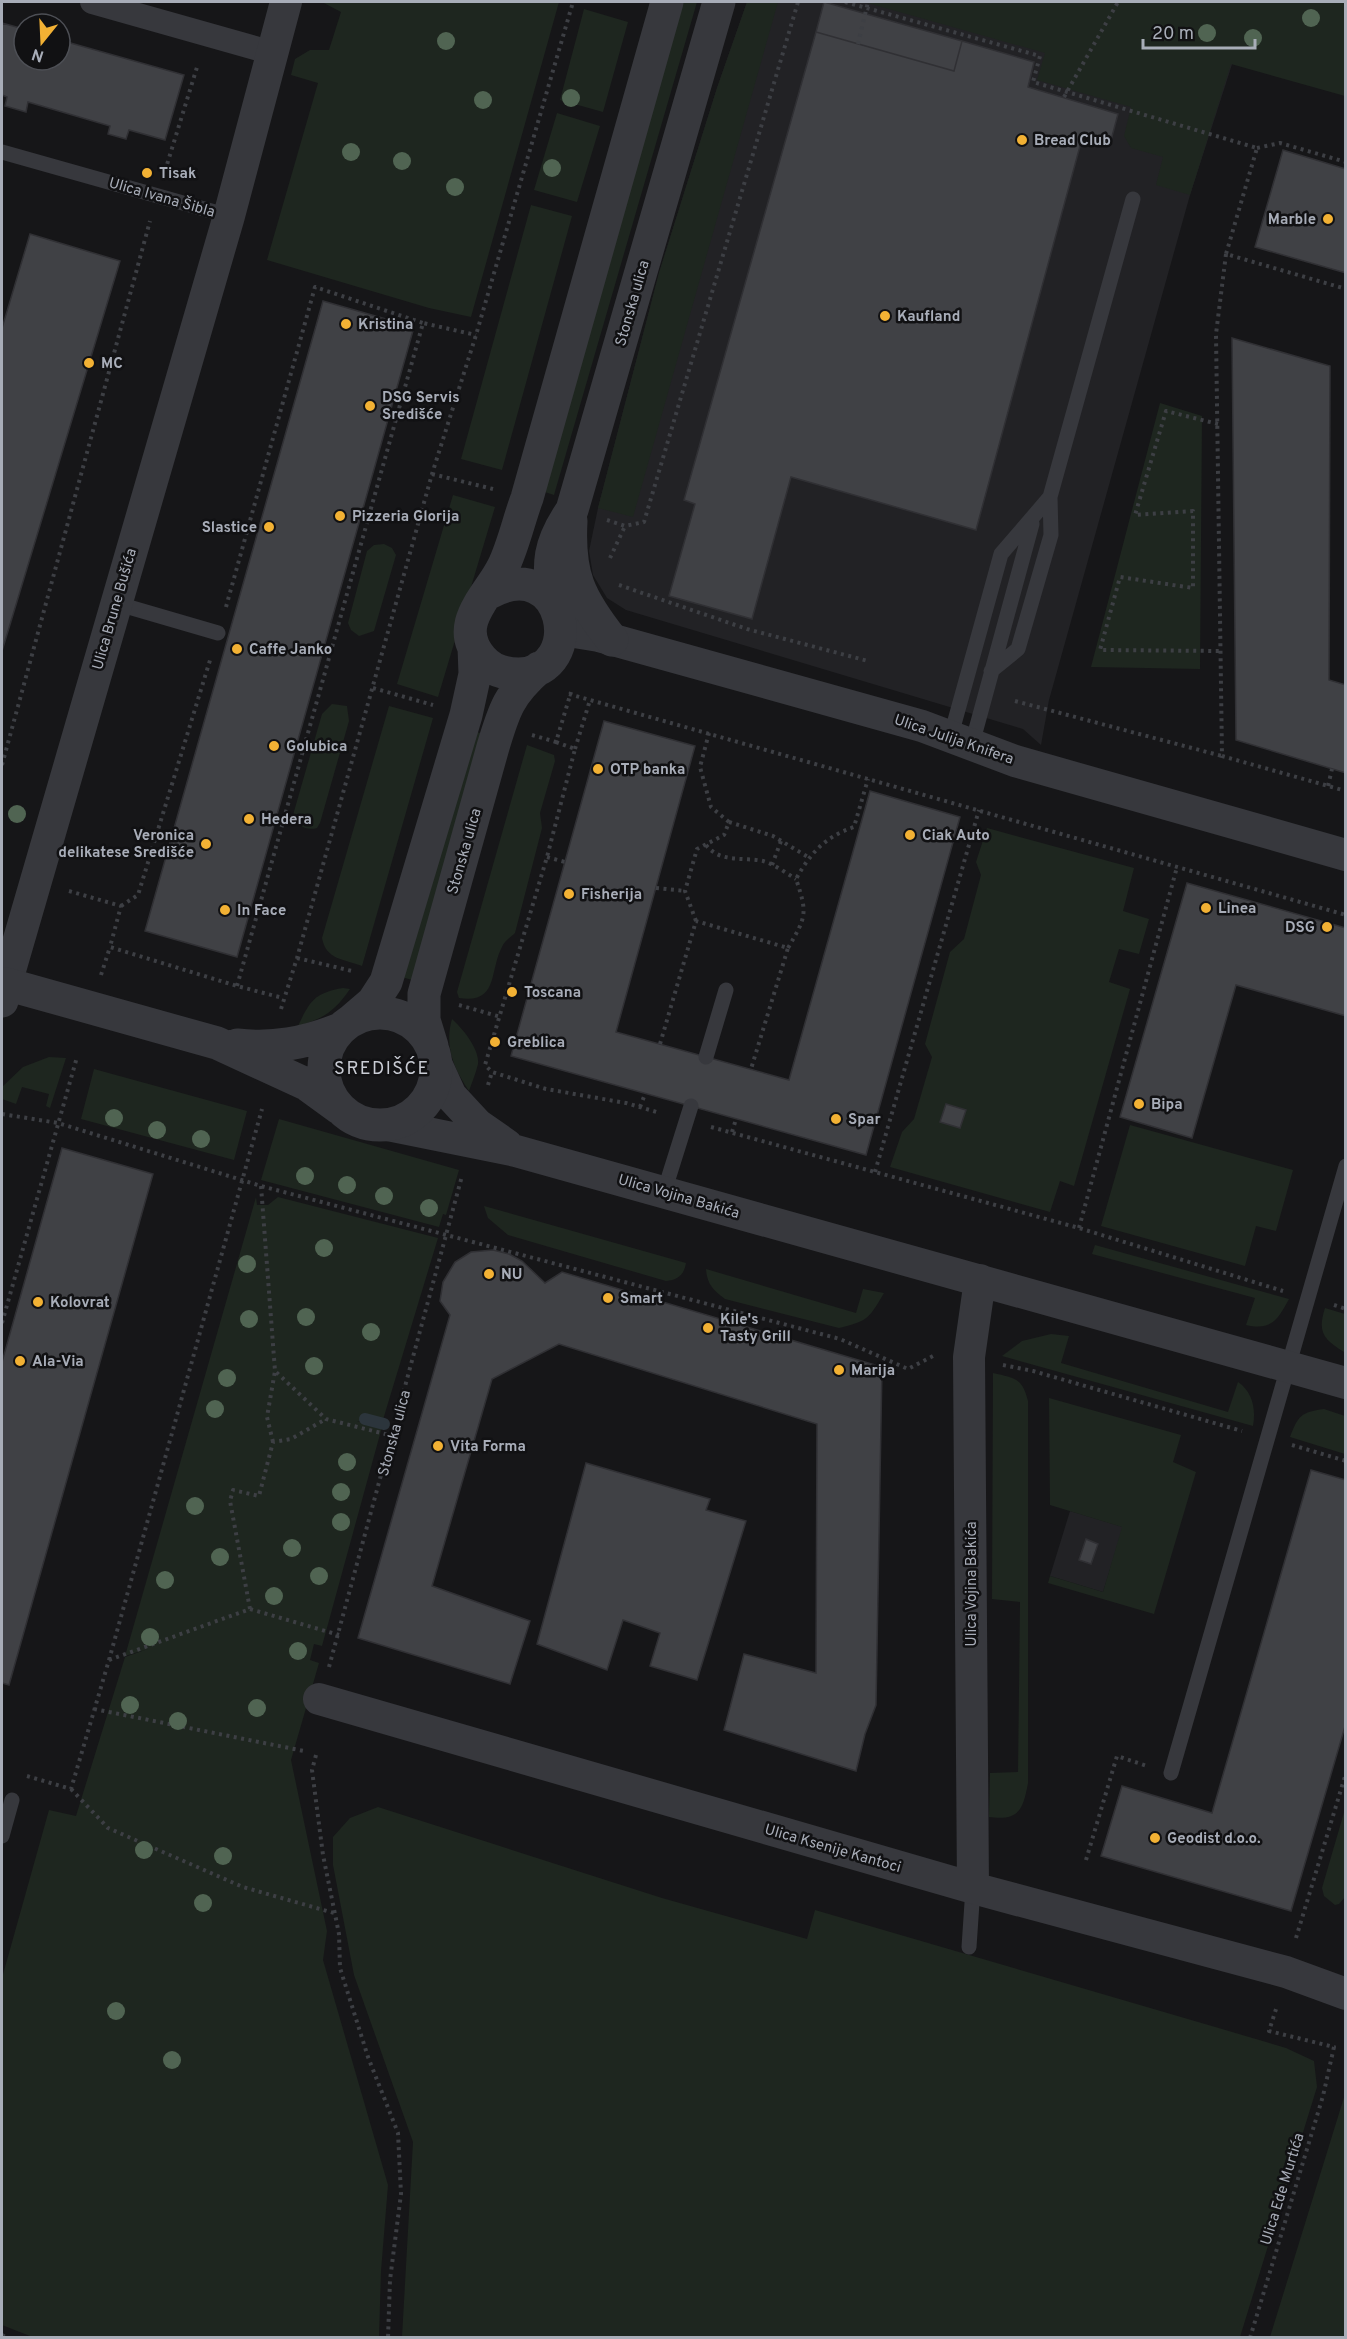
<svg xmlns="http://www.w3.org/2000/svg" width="1347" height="2339" font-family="Overpass,sans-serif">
<rect width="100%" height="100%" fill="#161618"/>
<path fill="#222225" d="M747 2H1252L1190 195 1049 700 1041 745 1023 729 626 610 607 598 593 575 589 551 598 508 659 273 717 88Z
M1070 1511 1123 1527 1103 1592 1050 1576Z"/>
<path fill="#1e261f" d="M322 2H559L471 317 429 308 267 260 318 83 291 75 295 59 310 50H329L341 12Z
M675 2H697L554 495 539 490Z
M747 2H778L633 517 598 508 659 273 717 88Z
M864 2H1345V96L1231 64 1190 195 1156 185 1163 157 1131 148 1124 136 1131 107 1037 80 1045 53Z
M584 9 628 22 603 112 560 100Z
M557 113 600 126 577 202 534 190Z
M531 205 572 216 502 470 461 459Z
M1160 403 1202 416 1200 669 1091 667Z
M453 495 495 507 438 697 397 684Z
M384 544 392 548 396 555 374 631 359 636 351 630 348 623 367 551 374 545Z
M332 704 347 706 349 721 320 823 317 828C306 831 297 826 293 815L322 714Z
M389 706 433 718 362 966C344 959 326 960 322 938Z
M470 730 487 735 415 981 399 976Z
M527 745 554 755 555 761 540 813 542 828 515 933C511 937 504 941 502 947 489 971 499 1004 459 998L457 992Z
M987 828 1134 868 1123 911 1149 919 1139 954 1119 949 1109 982 1130 989 1074 1186 1060 1181 1050 1212 890 1167 902 1132 914 1119 932 1057 925 1044 950 952 964 939 981 875 976 862Z
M343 988 350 989C334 1012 324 1018 298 1026 310 1001 314 993 343 988Z
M452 1019C462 1028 480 1049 478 1064 476 1073 472 1082 469 1091 454 1069 444 1046 452 1019Z
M49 1057 66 1058 50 1108 46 1106 49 1094 22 1087 16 1104 2 1099V1087L23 1067Z
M94 1069 247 1111 234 1160 81 1119Z
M279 1119 459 1170 446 1215 443 1214 439 1227 261 1180Z
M1130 1125 1293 1170 1276 1231 1256 1226 1245 1266 1101 1226Z
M256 1197 257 1205H268L278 1197 438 1238 382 1423 363 1416 361 1421H357L382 1427 322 1646 314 1644 310 1660 319 1663 291 1760 327 1931 323 1960 388 2185 381 2271 379 2337 35 2338 2 2325V1978L49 1810 76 1816 125 1657 148 1649 125 1656Z
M484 1206 686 1263C684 1275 678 1280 666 1281L508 1235 488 1218Z
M1095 1245 1289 1299C1278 1319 1272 1331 1246 1325L1255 1298 1092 1254Z
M706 1269 856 1313 863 1289 884 1293C869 1318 869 1321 839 1328L725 1299C713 1290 707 1284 706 1269Z
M1325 1308 1345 1314 1344 1352C1324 1339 1317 1333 1325 1308Z
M1051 1334 1069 1336 1061 1363 1228 1412 1238 1382C1253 1392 1256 1410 1253 1426L1002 1356 1022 1341Z
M993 1373C1014 1378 1022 1377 1028 1401V1783C1023 1810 1019 1821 989 1817L990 1773 1018 1772 1020 1602 992 1599Z
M1049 1398 1181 1435 1173 1462 1196 1472 1154 1614 1048 1583 1050 1576 1103 1592 1122 1527 1050 1505Z
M1324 1409 1345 1416V1454L1290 1437C1298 1416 1301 1412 1324 1409Z
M378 1807 662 1898 807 1939 815 1910 1222 2029 1286 2048 1314 2061 1317 2087 1240 2337H402L413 2142 354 1975 333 1865V1837L350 1818Z
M1345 1809V1897L1339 1904 1335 1905 1324 1896 1322 1888Z
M1345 2094V2337H1270Z"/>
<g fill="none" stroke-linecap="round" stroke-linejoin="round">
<path stroke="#2c353c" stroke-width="12" d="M365 1419 384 1424"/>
</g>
<path fill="#404145" stroke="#303034" stroke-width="1.5" d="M824 2 962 41 954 71 816 32Z
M2 23 24 29V60H60V40L184 75 165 140 129 130 126 139 108 134 110 126 28 102 26 112 5 106 7 97 2 95Z
M816 32 954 71 962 41 1034 62 1028 87 1118 114 1110 144 1083 135 976 530 791 477 752 619 669 596 695 504 684 500Z
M1283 150 1346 169V273L1255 247Z
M30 234 120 261 2 651V328Z
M323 301 414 327 237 957 145 931Z
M1232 338 1330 366 1329 680 1346 685V773L1236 740Z
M604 721 695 746 616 1032 789 1080 870 791 960 817 866 1155 511 1056Z
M1187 883 1346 928V1016L1236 985 1192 1138 1120 1117Z
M946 1104 966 1110 960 1128 940 1122Z
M62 1148 153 1174 9 1685 2 1683V1362Z
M493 1250 509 1254 522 1261 545 1283 562 1272 882 1367 876 1705 865 1734 856 1771 724 1730 744 1654 816 1673 817 1424 559 1344 492 1379 432 1586 530 1621 510 1684 358 1638 450 1315 440 1301 443 1282 455 1262 471 1252Z
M586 1463 710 1499 706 1510 746 1521 697 1680 650 1666 660 1633 623 1620 607 1670 537 1644Z
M1311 1470 1346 1480V1723L1291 1911 1101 1856 1122 1786 1212 1813Z
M1086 1539 1098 1544 1091 1564 1079 1560Z"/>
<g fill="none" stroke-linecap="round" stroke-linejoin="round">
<path stroke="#3d3f44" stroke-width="4" stroke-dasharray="3 4.5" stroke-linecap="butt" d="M845 2 1040 56 1033 82 1257 148 1226 254 1346 289
M858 44 868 2
M1064 97 1118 2
M1257 148 1280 143 1346 162
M165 171 198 64
M1226 254 1216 334 1222 756 1346 791
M1218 424 1166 411 1135 515 1193 511V588L1120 577 1100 650 1221 651
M432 474 493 489
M607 520 625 526 644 522 798 2
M610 558 625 526
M619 585 747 629 868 661
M226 607 315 287 423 323
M373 688 433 705
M569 694 1346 915
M1015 701 1222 756
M532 735 556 742 571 692
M556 742 575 749 547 857 485 1065 492 1072 546 1089 626 1103 660 1113
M575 749 590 700
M2 765 150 221
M1328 786 1332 769
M729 822 773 836 808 857
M706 845C720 863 743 857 763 861 774 864 786 873 796 879
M547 857 565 862
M772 865 781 841
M656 888 685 891
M69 891 121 906 110 947 237 986 283 998
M121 906 138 895 211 657
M696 921 685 891 697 849 724 835 729 822 711 807 700 767 709 733
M788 948C806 917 808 914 796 879 811 852 825 837 854 827L868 779
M297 958 352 971
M101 975 110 947
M237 986 423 323 476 335
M459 1005 501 1017
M281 1009 297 958 432 474 476 335 573 2
M660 1044 696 921 788 948 751 1069
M488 1085 492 1072
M640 1107 645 1094
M2 1114 58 1123 261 1186 840 1339 908 1369 933 1356
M711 1127 1079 1228 1283 1291
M732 1132 736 1119
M875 1172 979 810
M261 1186 275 1371 326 1419 393 1436
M1079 1228 1177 867
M1334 1305 1346 1309
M2 1323 77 1057
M1003 1365 1033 1371 1242 1431
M273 1442 267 1417 275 1371
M1292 1445 1346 1461
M250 1609 230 1501 233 1490 259 1496 273 1442 291 1439 326 1419
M109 1660 250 1609 339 1635
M329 1667 462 1176
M94 1709 304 1751
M316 1755 312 1770 323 1855 339 1934 340 1968 368 2057 398 2133 401 2194 390 2280 388 2338
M27 1776 71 1789 109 1660 262 1109
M71 1789 108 1828 243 1887 334 1913
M1086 1860 1117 1756 1147 1766
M1296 1938 1346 1773
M2 2335 7 2338
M1250 2338 1323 2096 1334 2047 1269 2031 1277 2006"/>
<path stroke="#37383d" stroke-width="15" d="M2 152 229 216
M115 603 218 633
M991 671 1018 649 1051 535 1050 497 1133 199
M951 735 1001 554 1050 497
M972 744 1032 524
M706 1057 726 990
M664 1192 691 1106
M1171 1773 1346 1166
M2 1836 12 1800
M969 1947 973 1888"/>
<path stroke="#37383d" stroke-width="24" d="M92 2 273 53"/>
<path stroke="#37383d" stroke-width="32" d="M562 630 599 636 922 726 1015 761 1346 855
M6 984 229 216 286 2
M436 1063 451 1096 477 1124 507 1145
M388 1125 516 1151 1346 1383
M319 1699 973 1888 1286 1972 1346 1994
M973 1888 969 1357 980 1280"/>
<path stroke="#37383d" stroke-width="33" d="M571 521C568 575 579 598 612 640
M489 593C566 551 588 672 519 674 505 674 491 670 482 659 451 625 489 596 503 567 513 547 519 519 527 498L667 2
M553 602C548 562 548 545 572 510L719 2
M2 1001 6 984 217 1043 306 1084 339 1108
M324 1069a56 56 0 1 1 112 0a56 56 0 1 1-112 0Z
M352 1020 373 1002 386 982 466 715 475 674 474 647
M237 1045C274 1049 304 1043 338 1030
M432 1046 424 1020V994L493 747C504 710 509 694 539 668"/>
</g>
<g fill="#506452">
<circle cx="1311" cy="18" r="9"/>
<circle cx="1207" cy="33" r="9"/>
<circle cx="1253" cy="38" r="9"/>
<circle cx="446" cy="41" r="9"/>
<circle cx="571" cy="98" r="9"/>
<circle cx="483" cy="100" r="9"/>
<circle cx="351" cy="152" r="9"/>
<circle cx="402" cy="161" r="9"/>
<circle cx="552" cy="168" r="9"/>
<circle cx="455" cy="187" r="9"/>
<circle cx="17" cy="814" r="9"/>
<circle cx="114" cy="1118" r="9"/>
<circle cx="157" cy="1130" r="9"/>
<circle cx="201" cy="1139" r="9"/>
<circle cx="305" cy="1176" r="9"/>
<circle cx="347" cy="1185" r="9"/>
<circle cx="384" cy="1196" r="9"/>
<circle cx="429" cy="1208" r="9"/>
<circle cx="324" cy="1248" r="9"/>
<circle cx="247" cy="1264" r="9"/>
<circle cx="306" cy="1317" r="9"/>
<circle cx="249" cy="1319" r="9"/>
<circle cx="371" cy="1332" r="9"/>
<circle cx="314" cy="1366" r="9"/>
<circle cx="227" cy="1378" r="9"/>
<circle cx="215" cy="1409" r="9"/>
<circle cx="347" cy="1462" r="9"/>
<circle cx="341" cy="1492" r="9"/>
<circle cx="195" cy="1506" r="9"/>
<circle cx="341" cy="1522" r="9"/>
<circle cx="292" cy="1548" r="9"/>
<circle cx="220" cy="1557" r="9"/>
<circle cx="319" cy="1576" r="9"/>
<circle cx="165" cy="1580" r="9"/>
<circle cx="274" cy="1596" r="9"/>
<circle cx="150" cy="1637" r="9"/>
<circle cx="298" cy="1651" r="9"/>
<circle cx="130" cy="1705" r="9"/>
<circle cx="257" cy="1708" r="9"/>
<circle cx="178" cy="1721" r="9"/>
<circle cx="144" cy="1850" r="9"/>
<circle cx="223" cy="1856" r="9"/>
<circle cx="203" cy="1903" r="9"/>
<circle cx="116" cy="2011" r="9"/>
<circle cx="172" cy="2060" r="9"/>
</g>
<g fill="#f2b134" stroke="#111113" stroke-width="2">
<circle cx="1022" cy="140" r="6"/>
<circle cx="147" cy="173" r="6"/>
<circle cx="1328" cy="219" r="6"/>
<circle cx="885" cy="316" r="6"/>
<circle cx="346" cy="324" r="6"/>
<circle cx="89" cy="363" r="6"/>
<circle cx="370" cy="406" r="6"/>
<circle cx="340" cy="516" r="6"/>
<circle cx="269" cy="527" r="6"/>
<circle cx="237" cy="649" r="6"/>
<circle cx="274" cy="746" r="6"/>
<circle cx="598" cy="769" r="6"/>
<circle cx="249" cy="819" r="6"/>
<circle cx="910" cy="835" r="6"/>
<circle cx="206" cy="844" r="6"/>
<circle cx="569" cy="894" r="6"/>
<circle cx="1206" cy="908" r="6"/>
<circle cx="225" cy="910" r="6"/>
<circle cx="1327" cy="927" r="6"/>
<circle cx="512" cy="992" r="6"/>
<circle cx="495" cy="1042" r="6"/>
<circle cx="1139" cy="1104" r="6"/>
<circle cx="836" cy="1119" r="6"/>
<circle cx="489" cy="1274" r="6"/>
<circle cx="608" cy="1298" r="6"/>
<circle cx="38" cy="1302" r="6"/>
<circle cx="708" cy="1328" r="6"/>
<circle cx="20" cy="1361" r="6"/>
<circle cx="839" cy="1370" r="6"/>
<circle cx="438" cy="1446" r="6"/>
<circle cx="1155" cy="1838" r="6"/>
</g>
<g text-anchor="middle" stroke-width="5" stroke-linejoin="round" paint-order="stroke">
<g font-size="15" font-weight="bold" fill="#a8adb8" stroke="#111113" text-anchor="start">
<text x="1034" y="145">Bread Club</text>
<text x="159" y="178">Tisak</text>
<text x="1316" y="224" text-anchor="end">Marble</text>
<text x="897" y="321">Kaufland</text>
<text x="358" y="329">Kristina</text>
<text x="101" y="368">MC</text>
<text x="382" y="402">DSG Servis<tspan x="382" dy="17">Središće</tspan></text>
<text x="352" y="521">Pizzeria Glorija</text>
<text x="257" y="532" text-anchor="end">Slastice</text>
<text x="249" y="654">Caffe Janko</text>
<text x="286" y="751">Golubica</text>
<text x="610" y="774">OTP banka</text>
<text x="261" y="824">Hedera</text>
<text x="194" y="840" text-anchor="end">Veronica<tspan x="194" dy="17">delikatese Središće</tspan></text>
<text x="922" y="840">Ciak Auto</text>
<text x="581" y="899">Fisherija</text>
<text x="1218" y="913">Linea</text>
<text x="237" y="915">In Face</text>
<text x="1315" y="932" text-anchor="end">DSG</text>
<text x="524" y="997">Toscana</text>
<text x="507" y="1047">Greblica</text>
<text x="1151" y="1109">Bipa</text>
<text x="848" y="1124">Spar</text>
<text x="501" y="1279">NU</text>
<text x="620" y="1303">Smart</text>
<text x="50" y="1307">Kolovrat</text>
<text x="720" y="1324">Kile's<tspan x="720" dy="17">Tasty Grill</tspan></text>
<text x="32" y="1366">Ala-Via</text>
<text x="851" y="1375">Marija</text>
<text x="450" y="1451">Vita Forma</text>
<text x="1167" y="1843">Geodist d.o.o.</text>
</g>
<g font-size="15" fill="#a8adb8" stroke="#111113">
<text transform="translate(162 197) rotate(16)" y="5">Ulica Ivana Šibla</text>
<text transform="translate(632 303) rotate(-74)" y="5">Stonska ulica</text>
<text transform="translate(114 609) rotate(-74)" y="5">Ulica Brune Bušića</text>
<text transform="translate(954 739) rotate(19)" y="5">Ulica Julija Knifera</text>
<text transform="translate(464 851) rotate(-74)" y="5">Stonska ulica</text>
<text transform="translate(679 1196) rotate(16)" y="5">Ulica Vojina Bakića</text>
<text transform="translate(394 1433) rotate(-75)" y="5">Stonska ulica</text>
<text transform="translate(971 1584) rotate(-90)" y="5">Ulica Vojina Bakića</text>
<text transform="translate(833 1848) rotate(16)" y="5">Ulica Ksenije Kantoci</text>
<text transform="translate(1282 2189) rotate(-73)" y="5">Ulica Ede Murtića</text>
</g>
<g font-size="18" letter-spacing="1.5" fill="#c9ccd4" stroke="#111113">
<text x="382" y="1074">SREDIŠĆE</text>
</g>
</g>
<rect width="1347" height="2339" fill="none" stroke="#a8adb8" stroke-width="6"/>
<g transform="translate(42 42) rotate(198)"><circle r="28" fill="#111113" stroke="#4d4f55" stroke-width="1.5"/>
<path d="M0-4.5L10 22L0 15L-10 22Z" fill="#f2b134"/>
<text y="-9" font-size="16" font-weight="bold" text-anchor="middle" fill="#a8adb8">N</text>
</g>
<path d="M1143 39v9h112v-9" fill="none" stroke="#a8adb8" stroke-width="3"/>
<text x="1152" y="39" font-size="18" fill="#a8adb8" stroke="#111113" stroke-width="4.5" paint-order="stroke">20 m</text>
</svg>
